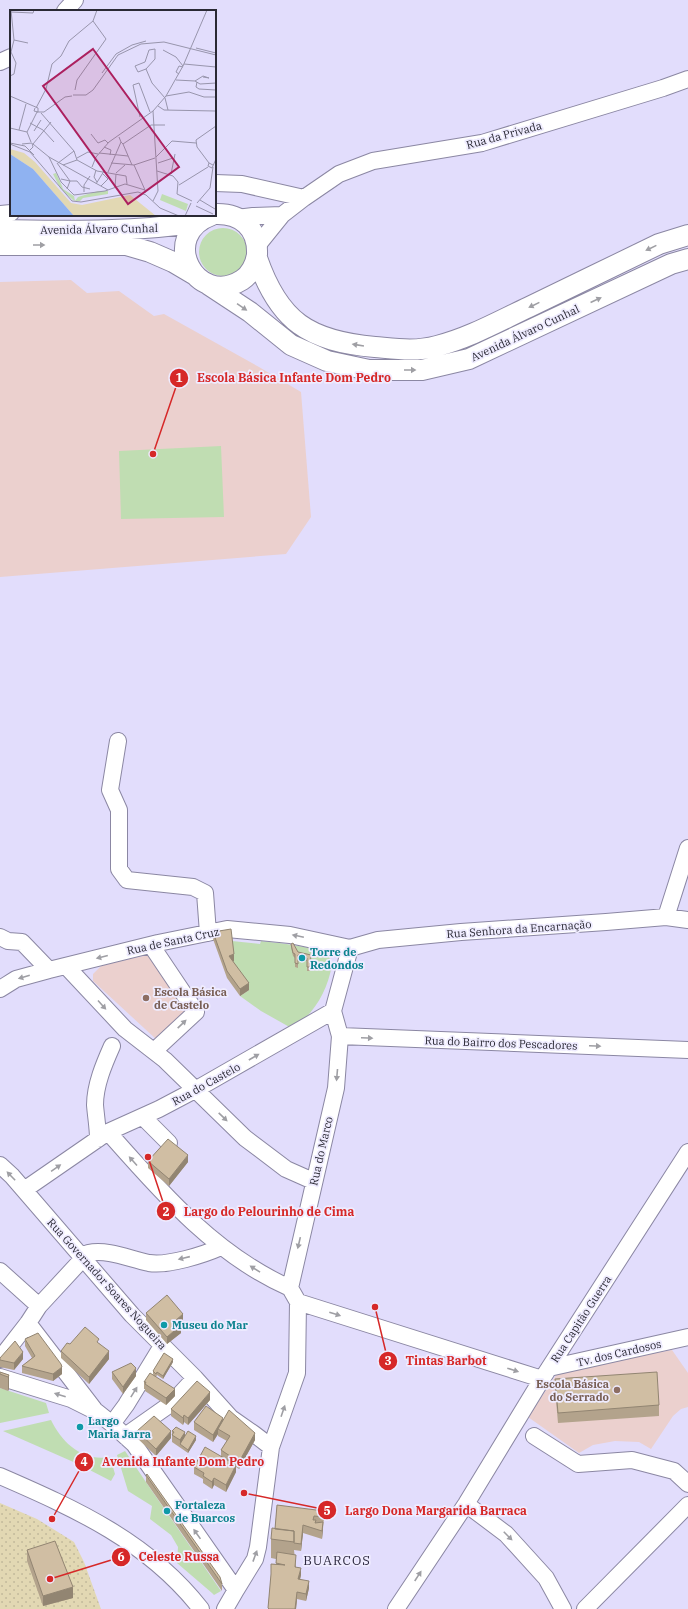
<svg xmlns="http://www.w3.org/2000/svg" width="688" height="1609" font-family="'IBM Plex Serif',serif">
<defs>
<pattern id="sand-dots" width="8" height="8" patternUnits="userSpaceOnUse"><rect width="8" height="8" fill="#e2d8b3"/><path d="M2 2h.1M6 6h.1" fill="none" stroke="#c2b99b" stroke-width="1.8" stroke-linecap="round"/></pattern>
</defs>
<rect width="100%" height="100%" fill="#e2ddfc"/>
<path fill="#ebd0ce" d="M71 280 87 293 119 291 154 316 164 314 259 367 301 392 311 517 286 554 0 577V282Z
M153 954 190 1009 157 1040 93 981V974L102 965Z
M672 1350 688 1373V1407L681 1409 673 1416 651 1449 639 1442 615 1441 593 1445 579 1453 528 1417 559 1371Z"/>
<path fill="#c0ddb2" d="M199 252a24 24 0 1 1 48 0a24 24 0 1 1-48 0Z
M221 446 224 517 121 519 119 451Z
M232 941 260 944 261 941C275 943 319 946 328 956 331 958 331 962 332 965 327 992 315 1012 293 1029L261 1011 240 996 249 990 229 963Z
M0 1388 46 1403 49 1413 0 1423Z
M51 1420C62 1443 83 1462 110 1457L115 1474 111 1481 78 1464 3 1431Z
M125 1451 152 1491 221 1591 214 1595 212 1593 177 1563 178 1547 171 1535 150 1519 152 1506 128 1491 117 1455Z"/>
<path fill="url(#sand-dots)" d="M0 1503 37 1519 74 1542 84 1562 101 1609H0Z"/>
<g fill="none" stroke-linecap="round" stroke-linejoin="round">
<g stroke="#8b87a3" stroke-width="18">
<path id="minor" d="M65 11 75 0
M0 62 11 57
M215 183 242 184 304 198
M0 214 11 213
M237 218 253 216 282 215
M257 246 282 215 304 198 339 174 373 161 482 143 663 88 688 79
M118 741 110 790 119 810V869L127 880 193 887 205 893 208 933
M666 917 688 848
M0 937 8 941 22 942 49 970
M151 945 196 1012 154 1051
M66 966 125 1029 165 1060 245 1138 286 1169 313 1181
M0 989 16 979 49 970 158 943 227 929 290 935 350 948 378 940 461 932 606 922 666 917 688 920
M333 1011 340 1036 688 1050
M143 1117 169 1143
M108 1132C161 1192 215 1255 290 1288
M98 1139C98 1128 96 1117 95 1105 95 1085 104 1064 112 1046
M0 1165 12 1176 132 1315 195 1378 231 1418 254 1434 271 1447
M24 1190 108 1132 159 1109 195 1090 333 1011 350 948
M0 1271 39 1306
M290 1288 336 1088 340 1036
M298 1302 542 1379
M28 1323 94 1409
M0 1359 28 1323 39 1306 88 1253C109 1249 129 1259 149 1263 168 1266 203 1255 221 1247
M549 1368 688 1337
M0 1377 71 1399 97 1412 112 1424 134 1444 236 1590 225 1609
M112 1424 126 1405 162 1346
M125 1436 172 1403 195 1378
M534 1436 578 1464 632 1460 674 1471 688 1484
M0 1476C76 1509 149 1542 201 1609
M466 1504 506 1534 546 1578 563 1609
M236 1590 255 1559 258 1547 271 1447 297 1373 298 1302 290 1288
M396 1609 466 1504 542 1379 688 1152
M585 1609 688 1505"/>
</g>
<g stroke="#8b87a3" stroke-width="22">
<path id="major" d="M212 215C157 235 196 309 242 280 250 275 256 264 257 254 258 228 241 213 215 214
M0 230C66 231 132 233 198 222
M0 245H126L150 252 173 262 195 275
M257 258C279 322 309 341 375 347 397 349 415 352 437 346 469 338 499 321 529 307 572 286 616 265 659 244L688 235
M209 285 250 312 291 345 327 361 369 370H422L469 359 671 264 688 259"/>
</g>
<use href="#minor" stroke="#fff" stroke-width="16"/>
<use href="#major" stroke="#fff" stroke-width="20"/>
</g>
<path fill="#b3a38c" d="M213 932 234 961H233L249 990 240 996 227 978 213 939Z
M291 944 298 952 311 959 310 971H307V961L298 959V968L295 967V958L293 956 291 947Z
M148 1161 188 1162 169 1186 148 1168Z
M146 1313 183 1321 180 1324 181 1333 167 1344 146 1320Z
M25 1339 62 1374 53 1381 22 1373V1366L32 1358 25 1346Z
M99 1343 109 1359 89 1384 61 1358V1351L70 1344Z
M0 1358 23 1359 14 1370 0 1367Z
M173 1362 163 1379 157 1375 156 1377 175 1396 166 1405 145 1391V1389H144V1382L154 1376 153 1374V1371Z
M0 1372 9 1375V1389L8 1391 0 1388Z
M112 1372 136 1376 123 1394 112 1379Z
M555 1379 659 1405V1416L558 1423 555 1389Z
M210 1400 188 1425 184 1422 183 1425 171 1416V1409Z
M223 1420 255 1440 239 1469 236 1467V1472L226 1492 214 1485 212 1489 203 1483V1479L194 1474V1467L221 1456V1450L227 1441 218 1436V1434L213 1442 194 1430V1422Z
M137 1431 171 1438 156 1456 137 1438Z
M172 1431 196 1440 188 1453 172 1442Z
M146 1475 222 1584V1591L146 1482Z
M277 1505 324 1518 322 1539 303 1533 301 1551 294 1550 296 1567 301 1575 300 1580 309 1588 306 1601 297 1599 296 1609H268L271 1576V1564H276V1559L271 1558V1539L275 1529Z
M27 1550 73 1598 43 1606 27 1561Z"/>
<path fill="#928572" d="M234 954V961L229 963V956Z
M249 983V990L240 996V989Z
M188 1155V1162L169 1186V1179Z
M183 1314V1321L176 1327V1320Z
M181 1325V1333L167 1344V1337Z
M109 1351V1359L89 1384V1377Z
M23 1352V1359L14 1370V1363Z
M173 1359V1362L163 1379V1376Z
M62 1367V1374L53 1381V1374Z
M136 1368V1376L123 1394V1387Z
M9 1375V1389L8 1391V1377Z
M175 1389V1396L166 1405V1398Z
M210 1392V1400L188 1425V1418Z
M184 1415V1422L183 1425V1418Z
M223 1418V1425L218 1429V1434L213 1442V1435Z
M171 1431V1438L156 1456V1449Z
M185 1432V1439L180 1444V1440Z
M255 1433V1440L239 1469V1462Z
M196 1436V1440L188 1453V1450Z
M236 1465V1472L226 1492V1485Z
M214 1478V1485L212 1489V1482Z
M323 1522V1529L322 1539V1531Z
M303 1525V1533L301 1551V1544Z
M301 1568V1575L298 1586V1579Z
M309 1581V1588L306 1601V1594Z
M73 1587V1598L43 1606V1596Z
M297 1592V1599L296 1609H295Z"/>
<path fill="#d0bea3" stroke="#928572" d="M231 929 234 954 229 956 249 983 240 989 227 971 213 932Z
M293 943 298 952 311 955 310 967H307V958L298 955V964L295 963V954L293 953 291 944Z
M168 1139 188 1155 169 1179 148 1161Z
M167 1295 183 1314 176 1320 181 1325 167 1337 146 1313Z
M85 1327 99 1339 97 1342 109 1351 89 1377 61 1351 67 1343 70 1344Z
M38 1333 61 1364 62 1367 53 1374 22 1366 35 1356 25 1339Z
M15 1341 23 1352 14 1363 0 1360V1358Z
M164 1353 173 1359 163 1376 157 1372 156 1374 153 1371Z
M131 1363 136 1368 123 1387 112 1372Z
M0 1372 9 1375 8 1377 0 1374Z
M657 1372 659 1405 558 1413 555 1379Z
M150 1373 175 1389 166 1398 145 1384 146 1382H144Z
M197 1381 210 1392 188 1418 184 1415 183 1418 171 1409Z
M206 1406 223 1418 213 1435 194 1422Z
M229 1410 255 1433 239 1462 221 1450 230 1436 218 1429Z
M154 1416 171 1431 156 1449 137 1431Z
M176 1427 185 1432 180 1440 172 1435 174 1432 172 1431Z
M188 1431 196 1436 188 1450 180 1444Z
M205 1447 236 1465 226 1485 214 1478 212 1482 203 1476 204 1473 194 1467Z
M147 1474 220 1577 222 1584 146 1475Z
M277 1505 324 1511V1517L314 1516 313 1520H316L315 1523 323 1522 322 1531 303 1525 301 1544 294 1543V1531L275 1529Z
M272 1528 294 1531V1542L271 1539Z
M55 1541 73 1587 43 1596 27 1550Z
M277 1552 296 1555 295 1567 301 1568 298 1579 309 1581 306 1594 297 1592 295 1609H269L268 1608 271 1574V1564L285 1565 276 1563Z"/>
<defs><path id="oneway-solid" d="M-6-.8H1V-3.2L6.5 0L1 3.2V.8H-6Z"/></defs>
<g fill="#9f9fa4">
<use href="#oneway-solid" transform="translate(39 245)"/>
<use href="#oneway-solid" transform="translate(651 248) rotate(154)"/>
<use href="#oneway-solid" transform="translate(596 300) rotate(-25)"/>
<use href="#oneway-solid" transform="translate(534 305) rotate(154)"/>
<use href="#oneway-solid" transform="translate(242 307) rotate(34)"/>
<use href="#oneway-solid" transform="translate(358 345) rotate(-171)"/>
<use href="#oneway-solid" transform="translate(410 370)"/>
<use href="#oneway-solid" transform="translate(298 936) rotate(-168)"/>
<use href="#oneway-solid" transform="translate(102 957) rotate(166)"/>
<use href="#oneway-solid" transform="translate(24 977) rotate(164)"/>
<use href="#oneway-solid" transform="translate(102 1005) rotate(48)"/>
<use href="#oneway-solid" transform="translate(182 1024) rotate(-44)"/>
<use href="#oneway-solid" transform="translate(367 1038) rotate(2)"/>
<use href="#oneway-solid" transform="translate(595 1046) rotate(2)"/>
<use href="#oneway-solid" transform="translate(254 1057) rotate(-30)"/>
<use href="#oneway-solid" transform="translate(337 1075) rotate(95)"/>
<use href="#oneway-solid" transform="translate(223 1117) rotate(44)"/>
<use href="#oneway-solid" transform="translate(133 1161) rotate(-132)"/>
<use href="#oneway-solid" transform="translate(56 1168) rotate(-35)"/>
<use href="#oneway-solid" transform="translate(11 1176) rotate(-134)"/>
<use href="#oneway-solid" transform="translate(299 1243) rotate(103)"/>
<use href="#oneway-solid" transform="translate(184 1258) rotate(167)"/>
<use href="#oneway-solid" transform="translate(255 1269) rotate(-148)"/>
<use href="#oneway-solid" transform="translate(335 1314) rotate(18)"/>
<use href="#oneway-solid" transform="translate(513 1370) rotate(18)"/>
<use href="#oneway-solid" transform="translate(134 1392) rotate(-58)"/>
<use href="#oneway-solid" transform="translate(60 1395) rotate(-162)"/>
<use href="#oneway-solid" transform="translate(283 1411) rotate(-71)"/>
<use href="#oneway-solid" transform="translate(197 1534) rotate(-125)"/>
<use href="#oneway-solid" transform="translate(508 1536) rotate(45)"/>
<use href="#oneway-solid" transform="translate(255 1556) rotate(-70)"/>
<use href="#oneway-solid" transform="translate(418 1576) rotate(-57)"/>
</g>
<g fill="#0f9aa8" stroke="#efecff" stroke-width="1.5">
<circle cx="302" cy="958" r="4"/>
<circle cx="164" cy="1325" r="4"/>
<circle cx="80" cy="1427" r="4"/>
<circle cx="167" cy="1511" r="4"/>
</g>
<g fill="#8d6e63" stroke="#efecff" stroke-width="1.5">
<circle cx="146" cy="998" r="4"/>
<circle cx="617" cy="1390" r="4"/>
</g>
<g text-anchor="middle" stroke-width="3.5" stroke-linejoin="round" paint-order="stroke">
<g font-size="11" fill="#2a2934" stroke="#efecff">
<text transform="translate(504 135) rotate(-15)" y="4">Rua da Privada</text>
<text transform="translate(99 229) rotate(-1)" y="4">Avenida Álvaro Cunhal</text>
<text transform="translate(525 333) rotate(-25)" y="4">Avenida Álvaro Cunhal</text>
<text transform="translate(519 929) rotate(-4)" y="4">Rua Senhora da Encarnação</text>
<text transform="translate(173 941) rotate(-12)" y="4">Rua de Santa Cruz</text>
<text transform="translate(501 1043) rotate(2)" y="4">Rua do Bairro dos Pescadores</text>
<text transform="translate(206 1084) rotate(-29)" y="4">Rua do Castelo</text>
<text transform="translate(321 1151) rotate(-77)" y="4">Rua do Marco</text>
<text transform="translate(107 1284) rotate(48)" y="4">Rua Governador Soares Nogueira</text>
<text transform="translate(581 1319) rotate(-57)" y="4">Rua Capitão Guerra</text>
<text transform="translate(619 1353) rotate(-13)" y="4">Tv. dos Cardosos</text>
</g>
<g font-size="11" font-weight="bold" fill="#0d838f" stroke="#efecff" text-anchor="start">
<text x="310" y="956">Torre de<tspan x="310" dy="13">Redondos</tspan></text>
<text x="172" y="1329">Museu do Mar</text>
<text x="88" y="1425">Largo<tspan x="88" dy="13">Maria Jarra</tspan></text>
<text x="175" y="1509">Fortaleza<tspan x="175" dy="13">de Buarcos</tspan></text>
</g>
<g font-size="11" font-weight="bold" fill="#785e54" stroke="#efecff" text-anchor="start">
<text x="154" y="996">Escola Básica<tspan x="154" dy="13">de Castelo</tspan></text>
<text x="609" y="1388" text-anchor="end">Escola Básica<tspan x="609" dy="13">do Serrado</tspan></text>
</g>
<g font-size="13" letter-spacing="1" fill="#2c283f" stroke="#efecff">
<text x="337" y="1565">BUARCOS</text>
</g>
</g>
<g transform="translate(10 10)">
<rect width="206" height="206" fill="#e2ddfc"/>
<path d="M46 163 52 176 53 179 64 186 65 191 68 187 88 181H98V184L73 188 70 191H65L63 190 50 178 43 164Z" fill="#c0ddb2"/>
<path d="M0 139 14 143 25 152 61 193 72 195 120 185 146 206H64L23 159 0 144Z" fill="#e2d8b3"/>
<path d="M152 184 178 194 176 201 150 190Z" fill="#c0ddb2"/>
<path d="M0 144 23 159 64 206H0Z" fill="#8fb2f1"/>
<path fill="none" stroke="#9895ac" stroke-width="1" d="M1 2 23 3 24 0M4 30 18 33M186 38 206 43M153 40 166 47 173 56M174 54 206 57M136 59 128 62 125 56 135 52 139 40 145 39V49L136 59 142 73 155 88 158 100M92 63 106 44 122 35 136 31M169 64 166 62 169 56 173 57M0 66 4 64 6 53 1 42 4 30 1 0M166 70 185 71 190 74 206 73M185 71 193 66 199 68 193 67M187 72 186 77 189 79 206 80M65 80 67 70 96 29 83 11M63 85H76L83 80 108 45 131 34 154 32 206 45M0 86 28 98V102L24 101 25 98M156 86 179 82 194 87H206M148 96 154 100 205 101M26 98 36 79 42 54 51 46 59 31 83 11 87 0M27 102H34L55 87 62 86M31 103 64 141 67 150M130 107 123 75 129 73 140 102M41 112 23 134 39 147 51 172 64 185 95 181 115 174 135 180V183M20 113 33 120 44 132M0 118 17 122M9 120 16 94M24 121 31 110M81 124 88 133 95 130 98 133M21 132 17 122 27 102M111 132 113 134 141 115H155M0 133 15 136 24 145M0 134 20 142 62 191 71 192 128 182 136 185 150 198 169 206M12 134 22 133 23 137 20 140M113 134 122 155M94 137 101 140 100 145M89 143 118 146M39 147 98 180M146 147 162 131 186 133M67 148 78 142 88 144M47 153 60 171H67L72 177 80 179M48 153 64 141M101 153 124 155 135 180M148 153 163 148M199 153 187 137 186 130 206 116M53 155 67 150 87 161 116 166 117 174M124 155 145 148M203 155 199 153 198 156 202 158 206 149M82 157 86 147 99 132 143 101 156 86 173 56 197 0M86 160 84 167 87 172M147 161 163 166 168 172 167 184 182 191M98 162 111 132 109 127M106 163 115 155M161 164 165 144M51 169 60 171 57 179M86 174 94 161M169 175 198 157M91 176 98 169 93 164M105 177 106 164M74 182V175L80 166M190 190 205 199M143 191 148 181 143 101M187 193 200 178 203 157M186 196 203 204M175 206 181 193"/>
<path fill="#ac205f" fill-opacity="0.15" stroke="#ac205f" stroke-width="2" d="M83 39 169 157 118 194 33 76Z"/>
<rect width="206" height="206" fill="none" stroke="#2a2934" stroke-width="2"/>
</g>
<path fill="none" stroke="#d62828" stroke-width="1.5" d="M153 454L179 378M148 1157L166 1211M375 1307L388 1361M52 1519L84 1462M244 1493L327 1510M50 1579L121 1557"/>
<g fill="#d62828" stroke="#efecff" stroke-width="1.5">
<circle cx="153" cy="454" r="4"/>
<circle cx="148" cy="1157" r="4"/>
<circle cx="375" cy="1307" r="4"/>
<circle cx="52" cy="1519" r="4"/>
<circle cx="244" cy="1493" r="4"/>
<circle cx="50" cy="1579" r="4"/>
<circle cx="179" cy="378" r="10"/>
<circle cx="166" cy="1211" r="10"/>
<circle cx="388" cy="1361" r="10"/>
<circle cx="84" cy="1462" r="10"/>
<circle cx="327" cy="1510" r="10"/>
<circle cx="121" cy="1557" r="10"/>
</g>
<g font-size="12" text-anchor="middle" font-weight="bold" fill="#fff">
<text x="179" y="382">1</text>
<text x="166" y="1216">2</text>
<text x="388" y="1365">3</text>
<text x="84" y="1466">4</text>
<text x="327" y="1515">5</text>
<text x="121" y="1561">6</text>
</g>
<g font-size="12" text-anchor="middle" font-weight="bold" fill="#d62828" stroke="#efecff" stroke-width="3.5" stroke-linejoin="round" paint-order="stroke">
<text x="294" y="382">Escola Básica Infante Dom Pedro</text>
<text x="269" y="1216">Largo do Pelourinho de Cima</text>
<text x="446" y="1365">Tintas Barbot</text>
<text x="183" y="1466">Avenida Infante Dom Pedro</text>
<text x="436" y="1515">Largo Dona Margarida Barraca</text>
<text x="179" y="1561">Celeste Russa</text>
</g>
</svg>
